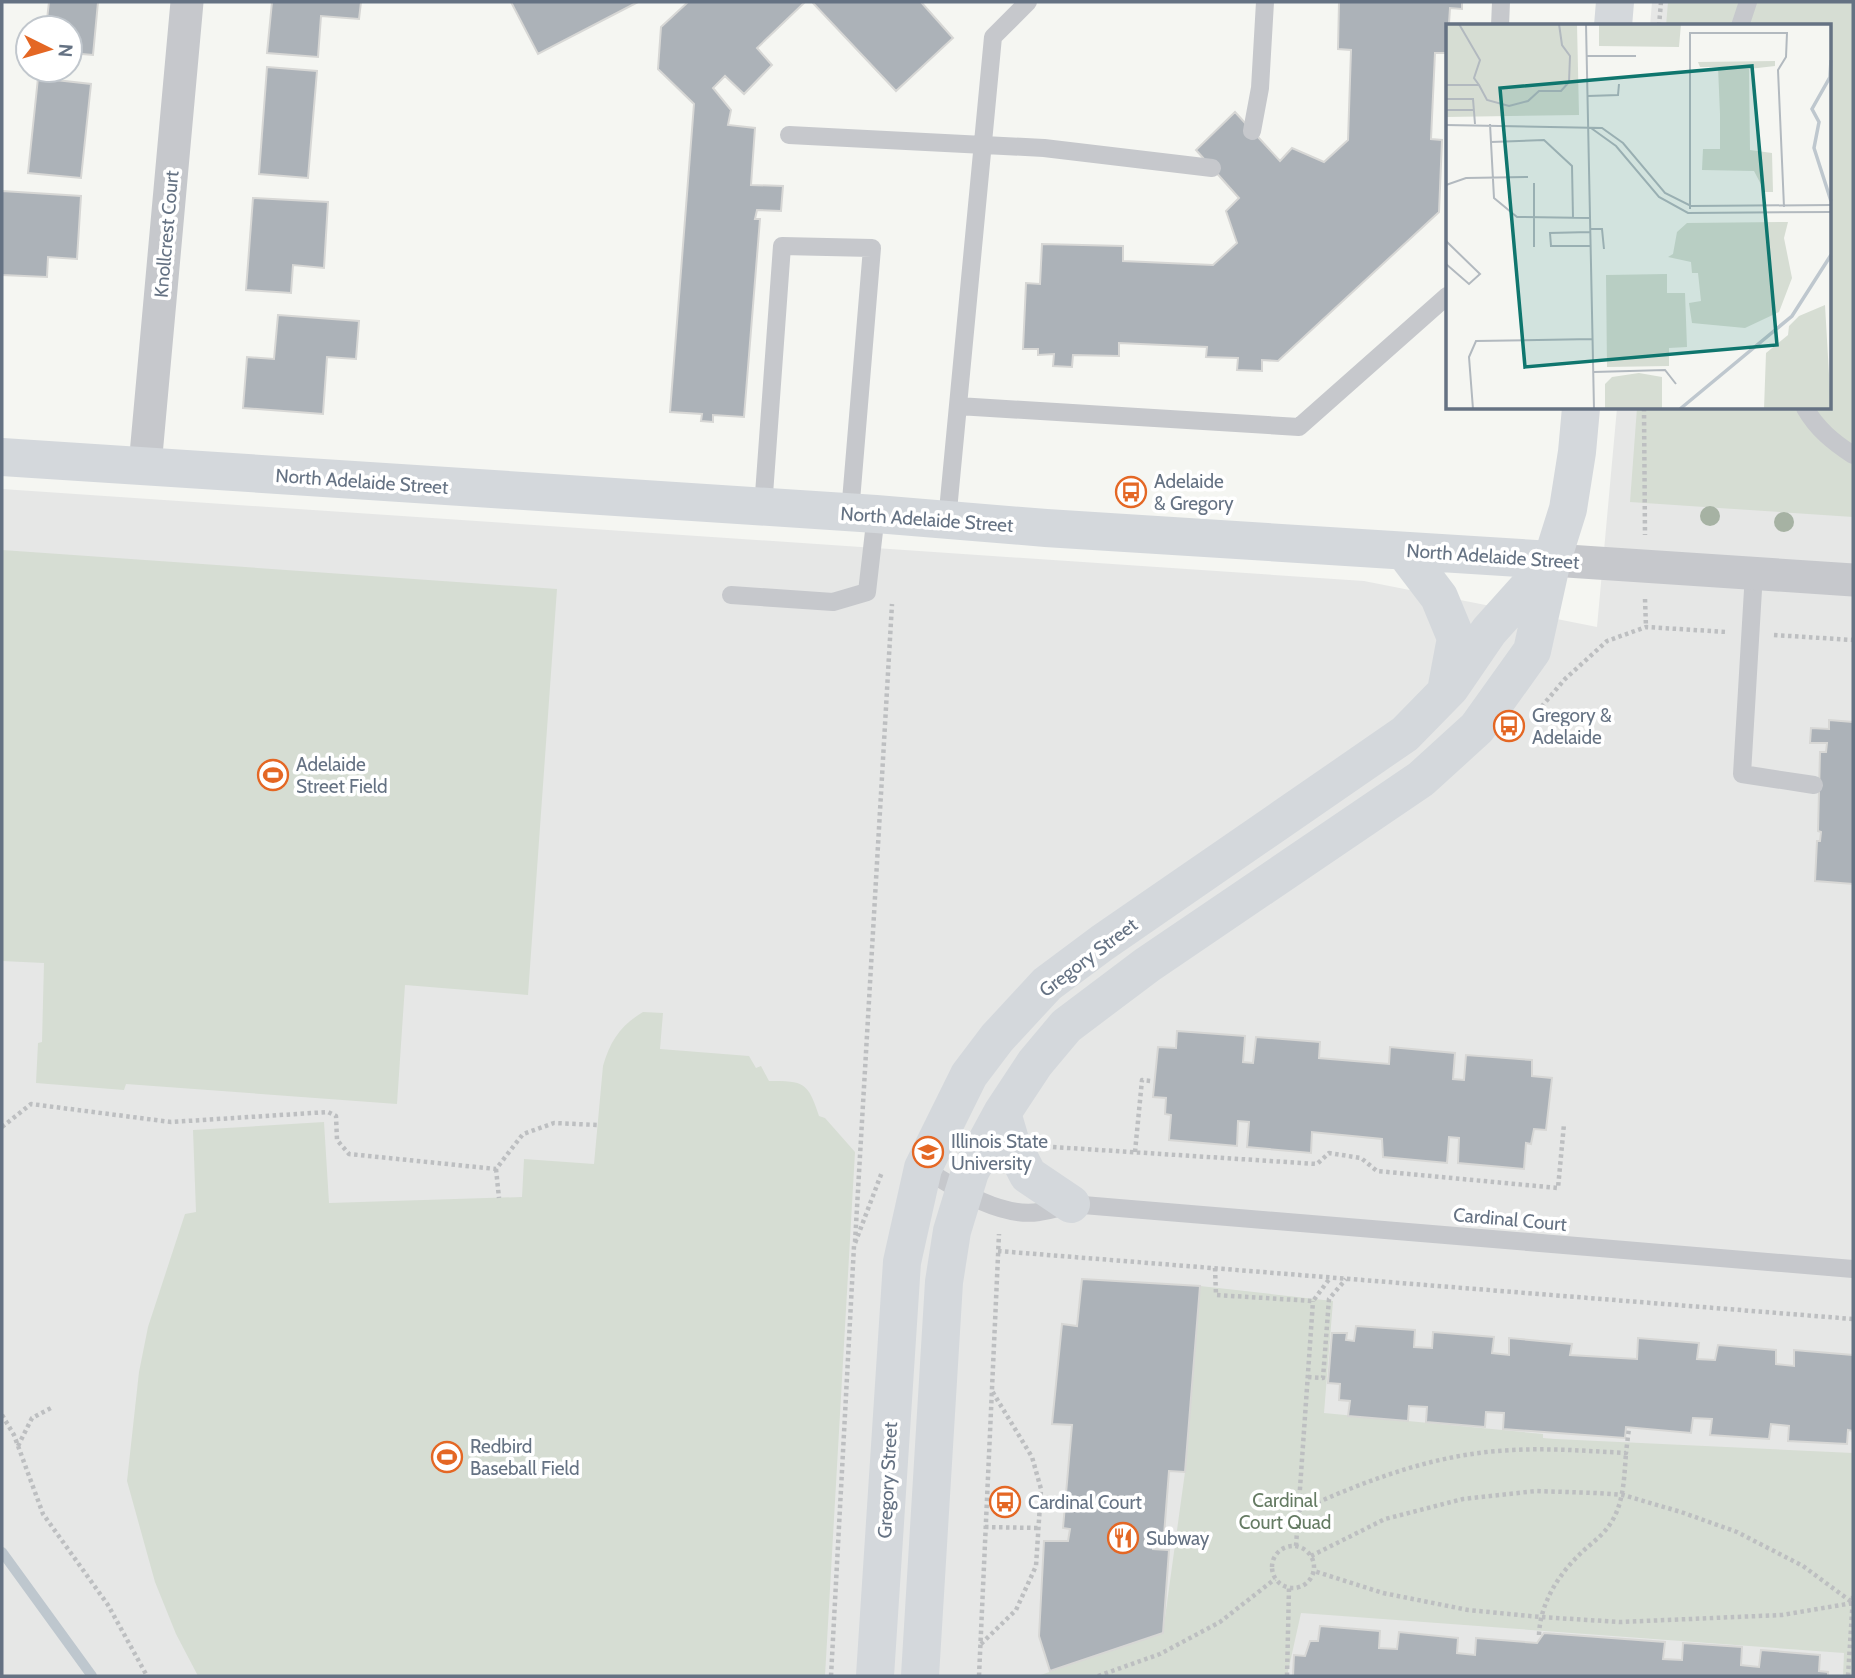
<svg xmlns="http://www.w3.org/2000/svg" width="1855" height="1678" font-family="Cabin,sans-serif">
<rect width="100%" height="100%" fill="#f5f6f2"/>
<path fill="#e6e7e6" d="M1652 2H1853V1676H2V489L1364 581 1597 627 1617 408H1829V26H1650Z"/>
<path fill="#d6ddd3" d="M1668 2H1853V517L1630 502 1637 408H1829V26H1666Z
M2 550 557 589 528 995 405 985 397 1104 126 1084 124 1090 36 1083 38 1043 42 1042 44 963 2 961Z
M643 1012 663 1013 660 1049 749 1056 756 1068 761 1066 769 1081C804 1081 808 1082 819 1116L825 1118 855 1152 825 1676H198L176 1634 155 1582 127 1481 139 1372 148 1327 185 1214 196 1212 193 1130 324 1122 329 1203 522 1197 524 1159 594 1164 603 1066C610 1041 621 1025 643 1012Z
M1200 1286 1333 1301 1324 1413 1543 1434V1438L1555 1439 1853 1453V1676H1843L1844 1653 1301 1613 1287 1676H1038L1163 1632 1185 1472Z"/>
<g fill="none" stroke-linecap="round" stroke-linejoin="round">
<path stroke="#bec7ce" stroke-width="10" d="M2 1552 92 1676"/>
</g>
<path fill="#acb2b8" stroke="#d7d7d5" stroke-width="2" d="M49 2H98L93 55 70 53V28H46Z
M272 2H361L359 19 321 16 318 57 267 53Z
M511 2H638L538 54Z
M688 2H805L757 48 772 65 744 94 725 76 713 88 731 110 728 125 755 128 751 185 783 186 781 211 757 210 755 219H760L744 417 713 415V422L701 421 702 414 670 412 694 104 658 69 661 27Z
M812 2H921L953 38 896 91Z
M1339 2H1462V9L1450 8 1447 53H1435L1431 139 1442 140 1439 212 1278 361 1262 360V371L1237 370 1238 358 1206 357 1207 347 1119 343V356L1073 355 1072 367 1053 366 1054 354 1038 355V349H1023L1026 283 1040 284 1042 244 1123 246V261L1213 265 1237 243 1226 211 1239 198 1196 150 1235 112 1280 161 1292 148 1324 162 1348 140 1351 50 1338 49Z
M267 67 317 71 308 178 259 174Z
M38 78 91 84 81 178 28 173Z
M2 191 81 196 77 259 48 257 47 277 2 275Z
M253 198 328 202 324 268 293 265 291 293 246 290Z
M278 315 359 321 356 359 327 357 323 414 243 408 247 357 274 359Z
M1829 720 1853 722V884L1815 881 1817 841H1820L1821 832 1818 831 1820 752H1826L1827 743H1810L1811 728 1829 729Z
M1177 1031 1245 1036 1243 1062 1253 1063 1256 1037 1320 1042 1319 1058 1389 1064 1390 1047 1455 1053 1453 1079 1464 1080 1466 1055 1532 1060V1076L1552 1078 1546 1130 1534 1129 1531 1144 1526 1143 1524 1169 1458 1163 1459 1138 1449 1137 1447 1163 1383 1157 1382 1139 1312 1132 1311 1153 1247 1147 1249 1122 1238 1121 1237 1146 1169 1140 1171 1115 1165 1114 1166 1098 1153 1097 1158 1047 1176 1048Z
M1082 1279 1200 1286 1185 1472 1169 1471 1164 1535H1154L1153 1549 1169 1550 1163 1633 1050 1671 1039 1636 1044 1541H1068L1070 1529 1063 1528 1072 1425 1052 1424 1062 1324 1077 1326Z
M1356 1326 1415 1330 1414 1347 1432 1348 1433 1332 1494 1337 1492 1353 1509 1355V1338L1572 1344 1570 1355 1637 1359 1638 1338 1699 1343 1697 1359 1715 1360 1718 1345 1776 1350V1364L1794 1366V1350L1853 1355V1431L1848 1430 1847 1444 1788 1441 1789 1426 1771 1424 1769 1439 1710 1435 1712 1419 1693 1418 1691 1433 1626 1427 1625 1438 1503 1429 1504 1413 1486 1412 1485 1427 1426 1422 1427 1407 1409 1406 1408 1421 1348 1416 1350 1401 1339 1400 1340 1384 1328 1383 1332 1333H1347L1346 1340 1354 1341Z
M1320 1626 1380 1631 1379 1648 1397 1649 1399 1632 1458 1638 1457 1653 1475 1655 1476 1638 1537 1643 1544 1633 1665 1642 1663 1659 1682 1660 1683 1643 1742 1647 1741 1665 1759 1667 1761 1650 1820 1655 1819 1671 1828 1672V1676H1293L1294 1655 1305 1656 1310 1641H1318Z"/>
<g fill="none" stroke-linecap="round" stroke-linejoin="round">
<path stroke="#bdbfc1" stroke-width="4.5" stroke-dasharray="3.5 3.5" stroke-linecap="butt" d="M1659 26 1661 2
M1644 408 1645 535
M1645 599 1646 627
M1774 635 1853 640
M1537 712 1565 679 1607 641 1646 627 1727 632
M2 1127 31 1104 171 1122 328 1112 336 1116 337 1140 349 1154 496 1169 523 1134 554 1123 598 1125
M1053 1147 1317 1164 1329 1153 1361 1158 1377 1171 1558 1188 1564 1124
M1135 1152 1142 1080 1151 1081
M496 1169 499 1198
M855 1242 892 604
M998 1251 1853 1319
M1215 1268 1216 1295 1313 1301 1330 1278
M1308 1377 1323 1378 1329 1299 1346 1279
M2 1415 14 1435 43 1514 108 1605 147 1676
M18 1446 32 1418 51 1408
M1298 1511C1367 1480 1437 1453 1513 1450 1550 1448 1588 1451 1626 1453L1629 1428
M985 1527 1039 1528
M1272 1567a21 21 0 1 1 42 0a21 21 0 1 1-42 0Z
M1296 1546 1313 1301
M1311 1556 1385 1519 1463 1499 1536 1491 1596 1493 1623 1495 1681 1512 1737 1532 1803 1566 1853 1603 1782 1615 1620 1622 1540 1617 1468 1610 1383 1593 1314 1571
M1539 1635C1540 1604 1558 1575 1580 1554 1589 1545 1601 1537 1608 1527 1624 1506 1624 1479 1626 1453
M981 1644 1016 1610 1036 1566 1041 1489 1032 1457 992 1391
M831 1676 854 1246 882 1172
M979 1676 999 1234
M1098 1676 1160 1654 1220 1622 1275 1579
M1287 1676 1289 1588
M1848 1676 1853 1596"/>
<path stroke="#c6c8cc" stroke-width="18" d="M1500 26 1501 2
M1740 26 1748 2
M1252 131 1260 88 1265 2
M789 135 1044 148 1212 168
M958 406 1299 427 1447 296
M1805 408C1817 429 1833 442 1853 455
M763 508 782 246 872 248 850 513
M947 521 993 37 1028 2
M1754 573 1742 774 1814 785
M731 595 833 602 867 592 876 514
M923 1168C955 1188 999 1218 1039 1212 1050 1211 1061 1207 1071 1204L1853 1269"/>
<path stroke="#c6c8cc" stroke-width="33" d="M145 466 187 2
M1552 560 1853 580"/>
<path stroke="#d4d8dc" stroke-width="38" d="M1613 26 1615 2
M2 457 876 514 1046 528 1552 560
M1404 551 1439 597 1456 638 1447 686
M1002 1113 1010 1140 1028 1175 1071 1204
M875 1676 902 1262 923 1168 969 1075 997 1038 1047 984 1102 943 1405 734 1450 688 1489 631 1549 564
M920 1676 944 1282 952 1231 970 1172 1002 1113 1035 1063 1066 1026 1147 965 1421 779 1477 728 1532 651 1552 560 1568 509 1577 452 1581 408"/>
</g>
<g fill="#a6b2a3">
<circle cx="1710" cy="516" r="10"/>
<circle cx="1784" cy="522" r="10"/>
</g>
<defs>
<g id="bus-ring" transform="scale(1.575)"><circle r="9.5" fill="#fff" stroke="#e46724" stroke-width="1.5"/><path d="M-5-6H5V4H4V6H2V4H-2V6H-4V4H-5ZM-3.5-4V0h7V-4ZM-3.5 1.2v1.5H-2V1.2ZM2 1.2v1.5H3.5V1.2Z" fill="#e46724"/></g>
<g id="stadium-ring" transform="scale(1.575)"><circle r="9.5" fill="#fff" stroke="#e46724" stroke-width="1.5"/><path d="M0-5a6.5 5 0 1 0 0 10a6.5 5 0 1 0 0-10ZM-3.5-1.8h7v3.6h-7Z" fill="#e46724"/></g>
<g id="university-ring" transform="scale(1.575)"><circle r="9.5" fill="#fff" stroke="#e46724" stroke-width="1.5"/><path d="M0-5L7-2L0 1L-7-2ZM-4 1L0 2.5L4 1V4Q0 6-4 4Z" fill="#e46724"/></g>
<g id="restaurant-ring" transform="scale(1.575)"><circle r="9.5" fill="#fff" stroke="#e46724" stroke-width="1.5"/><path d="M-5-6h1v4h1v-4h1v4h1v-4h1v5L-1.5 .5V6h-2V.5L-5-1ZM5-6V6H3V1.5H1.5Q1.5-4 5-6Z" fill="#e46724"/></g>
</defs>
<g fill-rule="evenodd">
<use href="#bus-ring" x="1131" y="492"/>
<use href="#bus-ring" x="1509" y="726"/>
<use href="#stadium-ring" x="273" y="775"/>
<use href="#university-ring" x="928" y="1152"/>
<use href="#stadium-ring" x="447" y="1457"/>
<use href="#bus-ring" x="1005" y="1502"/>
<use href="#restaurant-ring" x="1123" y="1538"/>
</g>
<g text-anchor="middle" stroke-width="7" stroke-linejoin="round" paint-order="stroke">
<g font-size="19" fill="#657283" stroke="#fff">
<text transform="translate(166 234) rotate(-85)" y="7">Knollcrest Court</text>
<text transform="translate(362 481) rotate(4)" y="7">North Adelaide Street</text>
<text transform="translate(927 519) rotate(4)" y="7">North Adelaide Street</text>
<text transform="translate(1493 556) rotate(4)" y="7">North Adelaide Street</text>
<text transform="translate(1088 957) rotate(-37)" y="7">Gregory Street</text>
<text transform="translate(1510 1219) rotate(5)" y="7">Cardinal Court</text>
<text transform="translate(887 1480) rotate(-87)" y="7">Gregory Street</text>
</g>
<g font-size="19" fill="#657283" stroke="#fff" text-anchor="start">
<text x="1154" y="488">Adelaide<tspan x="1154" dy="22">&amp; Gregory</tspan></text>
<text x="1532" y="722">Gregory &amp;<tspan x="1532" dy="22">Adelaide</tspan></text>
<text x="296" y="771">Adelaide<tspan x="296" dy="22">Street Field</tspan></text>
<text x="951" y="1148">Illinois State<tspan x="951" dy="22">University</tspan></text>
<text x="470" y="1453">Redbird<tspan x="470" dy="22">Baseball Field</tspan></text>
<text x="1028" y="1509">Cardinal Court</text>
<text x="1146" y="1545">Subway</text>
</g>
<g font-size="19" fill="#657b63" stroke="#fff">
<text x="1285" y="1507">Cardinal<tspan x="1285" dy="22">Court Quad</tspan></text>
</g>
</g>
<g transform="translate(1446 24)">
<rect width="385" height="385" fill="#f5f6f2"/>
<path d="M0 0H131L133 91 0 93ZM153 0H235L233 23 153 22ZM329 37V42L303 45 304 126 326 129 327 168H319L308 147 256 146 257 125H274V90L272 43H254L252 38ZM342 198 338 214 346 254 333 288 299 304 246 299 243 279 255 277 252 249H246L245 238 222 233 227 230 231 208 241 199ZM221 250V269H239L241 323 223 324V342L161 343 160 251ZM379 281 385 385H318L320 329 342 311 343 302 353 292ZM193 349 216 353V385H159V360L166 353Z" fill="#d6ddd3"/>
<path fill="none" stroke="#bec7ce" stroke-width="3.5" d="M385 177 368 124 373 98 366 85 384 53 385 36M234 385 346 292 385 231"/>
<path fill="none" stroke="#b2b9bf" stroke-width="2" d="M13 0 34 36 28 54 33 61M140 0 148 385M141 32H190M0 61H33L41 76 63 82 82 77 93 67H115L123 58 124 32 116 21 113 0M142 72 172 71 173 60M0 75H27L29 100M0 86H28M44 100 48 174 71 193 144 194M0 101 156 104 177 119 219 169 245 182 385 181M145 104 170 122 213 173 242 189 385 188M45 118 98 116 126 142 127 194M88 159V223M0 161 20 154 82 153M244 185V9H341L340 33 332 46 338 183M144 205H156L158 225M144 208 104 209 105 222H145M0 217 34 250 23 260 0 240M148 348 219 346 230 360M27 385 23 333 30 317 147 315"/>
<path fill="#0f766e" fill-opacity="0.15" stroke="#0f766e" stroke-width="3.5" d="M306 42 331 321 79 343 54 64Z"/>
<rect width="385" height="385" fill="none" stroke="#657283" stroke-width="3.5"/>
</g>
<rect width="1855" height="1678" fill="none" stroke="#657283" stroke-width="7"/>
<g transform="translate(49 49) rotate(95)"><circle r="33" fill="#ffffff" stroke="#c1c7cd" stroke-width="2"/>
<path d="M0-5L12 26L0 18L-12 26Z" fill="#e46724"/>
<text y="-10" font-size="19" font-weight="bold" text-anchor="middle" fill="#657283">N</text>
</g>
</svg>
